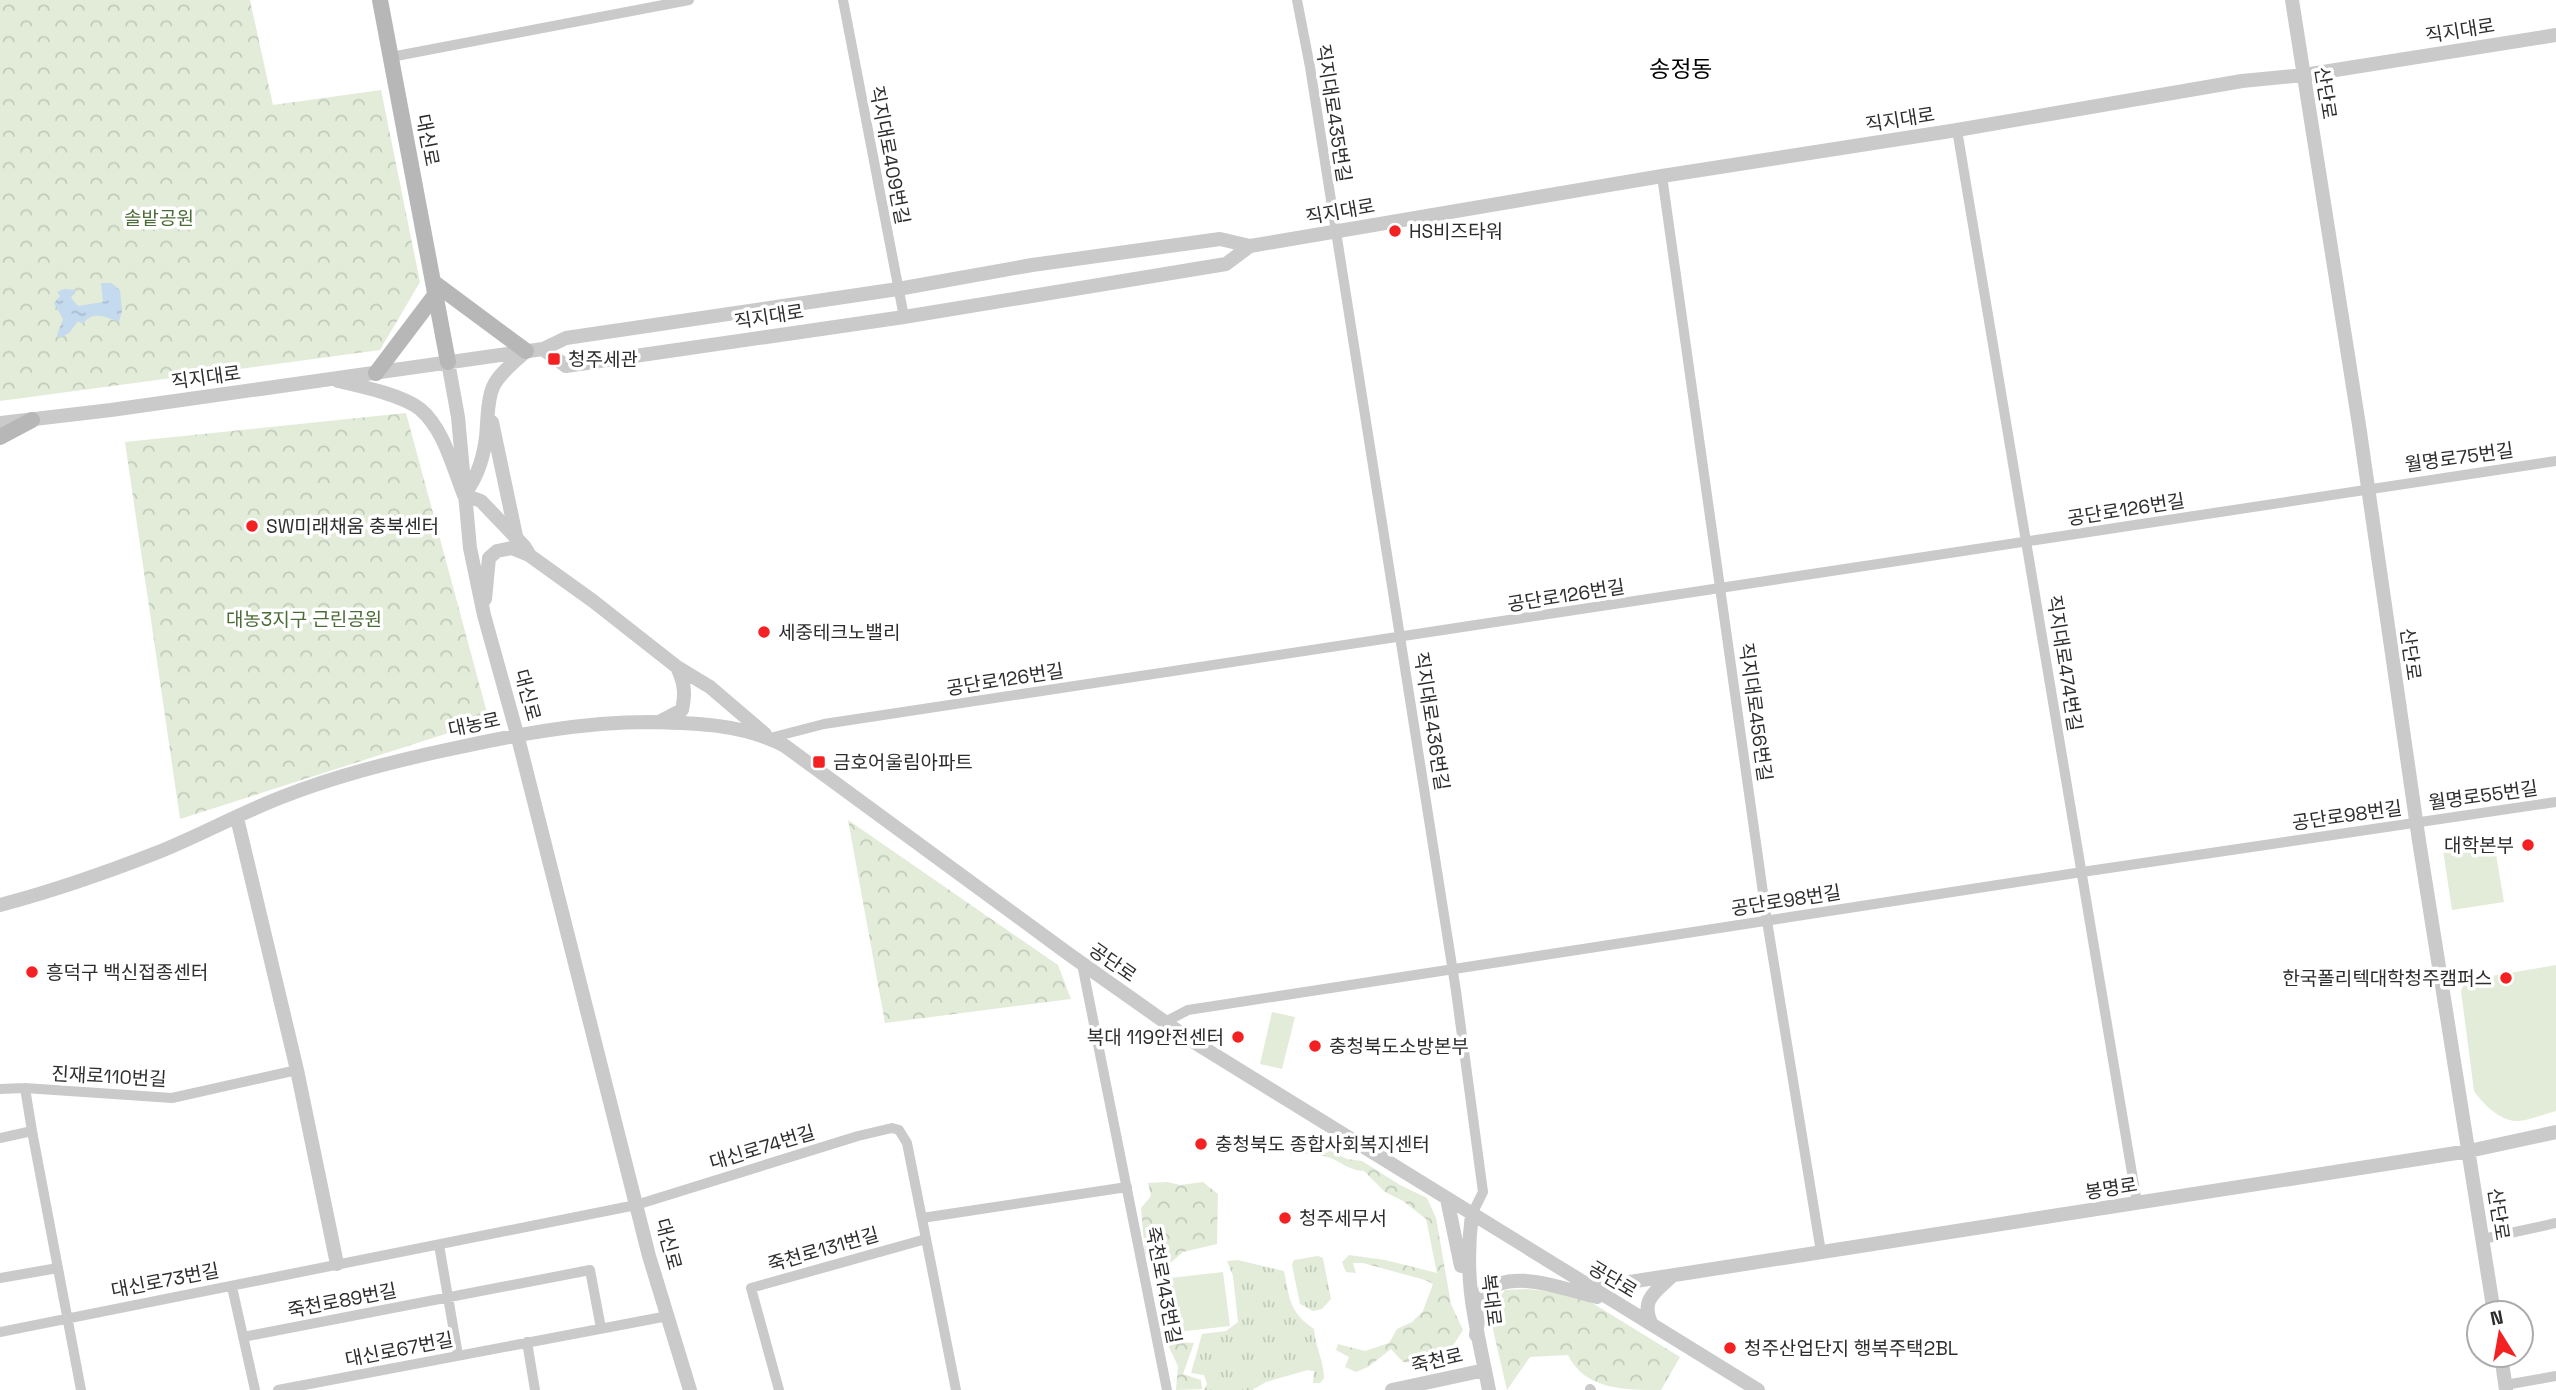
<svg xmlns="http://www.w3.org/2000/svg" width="2556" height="1390" font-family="'Space Grotesk','Noto Sans KR',sans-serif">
<defs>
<pattern id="grass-tufts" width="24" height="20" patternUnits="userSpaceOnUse" patternTransform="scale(1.75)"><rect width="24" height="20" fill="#e2ecd9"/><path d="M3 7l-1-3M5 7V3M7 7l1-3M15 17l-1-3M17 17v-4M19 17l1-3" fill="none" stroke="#c2cbbb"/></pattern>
<pattern id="forest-crowns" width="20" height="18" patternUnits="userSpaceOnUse" patternTransform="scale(1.75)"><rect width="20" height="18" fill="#e2ecd9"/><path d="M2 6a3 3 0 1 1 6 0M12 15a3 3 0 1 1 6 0" fill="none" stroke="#c2cbbb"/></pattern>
<pattern id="water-ripples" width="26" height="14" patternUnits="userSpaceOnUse" patternTransform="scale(1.75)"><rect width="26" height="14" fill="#c4daee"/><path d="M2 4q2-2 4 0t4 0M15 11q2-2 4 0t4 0" fill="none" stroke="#a9bbcc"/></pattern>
</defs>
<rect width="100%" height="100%" fill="#fff"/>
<path fill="url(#grass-tufts)" d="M1318 1256 1323 1258 1331 1299 1322 1309 1313 1311 1300 1304 1292 1265 1294 1260Z
M1238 1260 1284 1271C1290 1299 1289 1312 1314 1329 1315 1346 1324 1361 1324 1378L1320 1383H1313L1314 1371 1308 1370 1266 1382 1252 1390H1204L1207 1384 1204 1375 1191 1373 1202 1334 1226 1331 1238 1322 1233 1276 1227 1261Z"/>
<path fill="url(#forest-crowns)" d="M0 0H250L273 105 381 90 420 282 380 350 0 401Z
M406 413 489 720 180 819 125 442Z
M848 820 1058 965 1071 999 885 1023Z
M1318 1145 1347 1159 1362 1161 1400 1185 1427 1198 1436 1218 1451 1304 1463 1330 1452 1347 1435 1365 1403 1362 1391 1349 1368 1367 1356 1372 1345 1367 1349 1357 1336 1350 1338 1344 1365 1351 1389 1343 1397 1329 1412 1322 1423 1311 1433 1284 1425 1280 1363 1263H1353L1356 1273 1346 1272 1342 1262 1349 1255 1385 1260 1437 1273 1426 1219 1403 1201 1385 1192 1364 1171C1349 1170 1344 1164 1331 1158 1319 1153 1303 1154 1290 1154V1150Z
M1167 1182 1180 1185 1203 1182 1218 1194 1217 1244 1183 1252 1168 1265 1150 1262 1145 1253 1141 1208 1151 1196 1148 1183Z
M1527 1289 1554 1292 1589 1301 1680 1357 1661 1390C1625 1390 1585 1390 1568 1355L1530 1357 1507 1390 1493 1330 1494 1305 1505 1290Z
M1164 1314H1170L1177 1342 1194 1343 1183 1374 1201 1380 1202 1389 1176 1390 1178 1366 1166 1341Z"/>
<path fill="#e2ecd9" d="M2494 842 2504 902 2452 910 2443 850Z
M2556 965V1111C2544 1114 2528 1121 2516 1121 2499 1120 2483 1104 2474 1091L2461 991 2464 984 2474 979Z
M1272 1012 1295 1017 1282 1069 1260 1064Z
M1223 1272 1230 1326 1177 1332 1170 1278Z"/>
<path fill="url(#water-ripples)" d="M101 283H111L120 290 122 311 119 322C106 317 92 310 83 324L78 321 69 333 60 338 57 335 63 319 54 303 60 296 57 292 64 289 76 290 71 298 78 306 103 302Z"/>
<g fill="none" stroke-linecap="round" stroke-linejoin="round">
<path stroke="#cacaca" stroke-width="10" d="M843 0 904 317
M1297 0 1310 67 1456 991 1483 1192 1472 1214
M391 57 689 0
M1957 130 2137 1203
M1662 176 1767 921 1821 1252
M770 738 824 724 2556 461
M1082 964 1167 1390
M1165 1022 1188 1010 2082 872 2556 802
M25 1088 32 1131
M0 1089 25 1088 172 1098 297 1070
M0 1138 32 1131 81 1390
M922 1218 1127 1187
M2483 1239 2556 1223
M439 1245 458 1355
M0 1278 58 1268
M232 1287 255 1390
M0 1332 636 1205 858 1136 892 1128 899 1130 907 1143 956 1390
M243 1337 590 1270 601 1328
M527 1342 535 1390
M2505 1385 2556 1376
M1590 1389 1591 1390
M278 1390 668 1316
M779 1390 751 1288 926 1239"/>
<path stroke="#cacaca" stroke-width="14" d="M2292 0 2359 425 2419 841 2494 1313
M543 349 566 366 904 317 1226 264 1250 246
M448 362 458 417 470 548 484 615 517 734 649 1256 690 1390
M338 381C360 386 402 395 420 409 444 429 453 468 464 495L481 501 524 546 529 554
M492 422 516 536
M0 423 111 410 543 349 566 338 898 289 1032 265 1220 239 1250 246 1662 176 1957 130 2242 81 2304 75 2556 35
M464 495C480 474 486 450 487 424 488 411 488 398 493 387 499 373 515 362 526 351
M485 599 489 558 497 551 512 548 529 555 593 601 677 667 710 687 765 734
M661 721 682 710C686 693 684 682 677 667
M237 818 297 1070 337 1264
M0 905C53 891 105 873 156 853 199 836 240 813 282 797 335 776 390 762 446 750 514 735 580 722 650 722 696 723 743 724 785 746L1070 955 1189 1039 1758 1390
M1447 1199 1461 1266
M1472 1214C1463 1283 1476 1324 1489 1390
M1591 1288 2469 1151 2556 1132
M1652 1325C1640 1300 1654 1293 1671 1277
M1476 1335 1482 1293C1513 1267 1562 1289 1597 1297
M2501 1355 2506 1390
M1392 1390 1485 1370"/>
<path stroke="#b7b7b7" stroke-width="16" d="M380 0 448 362
M433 282 526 351
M376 373 435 295
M0 437 32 420"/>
</g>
<g fill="#f32121" stroke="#fff" stroke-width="2.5">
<circle cx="1395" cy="231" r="7"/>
<rect x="547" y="352" width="14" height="14" rx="3.5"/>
<circle cx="252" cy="526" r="7"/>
<circle cx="764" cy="632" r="7"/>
<rect x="812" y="755" width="14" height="14" rx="3.5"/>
<circle cx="2528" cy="845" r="7"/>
<circle cx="32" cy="972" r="7"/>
<circle cx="2506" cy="978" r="7"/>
<circle cx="1238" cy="1037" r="7"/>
<circle cx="1315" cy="1046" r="7"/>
<circle cx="1201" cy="1144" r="7"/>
<circle cx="1285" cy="1218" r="7"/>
<circle cx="1730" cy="1348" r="7"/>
</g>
<g text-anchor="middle" stroke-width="7" stroke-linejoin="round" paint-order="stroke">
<g font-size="19" fill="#2d2d2d" stroke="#fff">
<text transform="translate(2460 30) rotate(-9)" y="7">직지대로</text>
<text transform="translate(2326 93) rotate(81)" y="7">산단로</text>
<text transform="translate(1334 113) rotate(81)" y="7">직지대로435번길</text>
<text transform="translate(1900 119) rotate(-9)" y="7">직지대로</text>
<text transform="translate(428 140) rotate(79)" y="7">대신로</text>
<text transform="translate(890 155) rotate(79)" y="7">직지대로409번길</text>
<text transform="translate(1340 211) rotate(-10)" y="7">직지대로</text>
<text transform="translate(769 316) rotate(-9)" y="7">직지대로</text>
<text transform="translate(206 377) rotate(-8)" y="7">직지대로</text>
<text transform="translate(2459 457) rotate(-8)" y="7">월명로75번길</text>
<text transform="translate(2126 509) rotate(-9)" y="7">공단로126번길</text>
<text transform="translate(1566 595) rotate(-9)" y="7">공단로126번길</text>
<text transform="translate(2411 654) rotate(82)" y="7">산단로</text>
<text transform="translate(2065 663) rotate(81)" y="7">직지대로474번길</text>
<text transform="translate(1005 679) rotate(-9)" y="7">공단로126번길</text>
<text transform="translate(528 695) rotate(75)" y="7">대신로</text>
<text transform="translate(1756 712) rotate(82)" y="7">직지대로456번길</text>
<text transform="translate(1432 721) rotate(81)" y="7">직지대로436번길</text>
<text transform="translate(474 724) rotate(-12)" y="7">대농로</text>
<text transform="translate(2483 795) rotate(-8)" y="7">월명로55번길</text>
<text transform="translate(2347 815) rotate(-8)" y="7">공단로98번길</text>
<text transform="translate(1786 900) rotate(-9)" y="7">공단로98번길</text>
<text transform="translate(1113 962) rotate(35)" y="7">공단로</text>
<text transform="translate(109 1076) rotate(3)" y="7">진재로110번길</text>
<text transform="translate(762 1147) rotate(-17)" y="7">대신로74번길</text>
<text transform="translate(2111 1188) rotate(-9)" y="7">봉명로</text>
<text transform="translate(2499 1214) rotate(81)" y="7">산단로</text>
<text transform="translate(669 1244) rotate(75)" y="7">대신로</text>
<text transform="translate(823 1249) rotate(-16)" y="7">죽천로131번길</text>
<text transform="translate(1613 1279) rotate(31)" y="7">공단로</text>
<text transform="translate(165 1280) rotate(-11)" y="7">대신로73번길</text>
<text transform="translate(1164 1285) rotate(79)" y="7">죽천로143번길</text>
<text transform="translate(342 1300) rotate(-11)" y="7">죽천로89번길</text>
<text transform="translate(1492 1300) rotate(83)" y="7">복대로</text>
<text transform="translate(399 1349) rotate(-11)" y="7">대신로67번길</text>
<text transform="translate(1437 1360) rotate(-13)" y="7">죽천로</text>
</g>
<g font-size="19" fill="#4c6c37" stroke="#fff">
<text x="159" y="225">솔밭공원</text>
<text x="304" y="626">대농3지구 근린공원</text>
</g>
<g font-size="19" fill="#2d2d2d" stroke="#fff" text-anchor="start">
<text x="1409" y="238">HS비즈타워</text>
<text x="568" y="366">청주세관</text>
<text x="266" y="533">SW미래채움 충북센터</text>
<text x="778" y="639">세중테크노밸리</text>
<text x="833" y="769">금호어울림아파트</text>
<text x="2514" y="852" text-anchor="end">대학본부</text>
<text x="46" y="979">흥덕구 백신접종센터</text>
<text x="2492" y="985" text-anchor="end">한국폴리텍대학청주캠퍼스</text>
<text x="1224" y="1044" text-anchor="end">복대 119안전센터</text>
<text x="1329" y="1053">충청북도소방본부</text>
<text x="1215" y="1151">충청북도 종합사회복지센터</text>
<text x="1299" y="1225">청주세무서</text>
<text x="1744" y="1355">청주산업단지 행복주택2BL</text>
</g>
<g font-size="23" fill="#000" stroke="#fff">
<text x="1681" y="77">송정동</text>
</g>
</g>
<g transform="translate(2500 1334) rotate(349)"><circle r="33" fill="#ffffff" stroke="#ababab" stroke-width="2"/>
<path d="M0-5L12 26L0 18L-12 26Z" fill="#f32121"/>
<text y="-10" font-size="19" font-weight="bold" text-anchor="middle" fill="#2d2d2d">N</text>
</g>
</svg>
